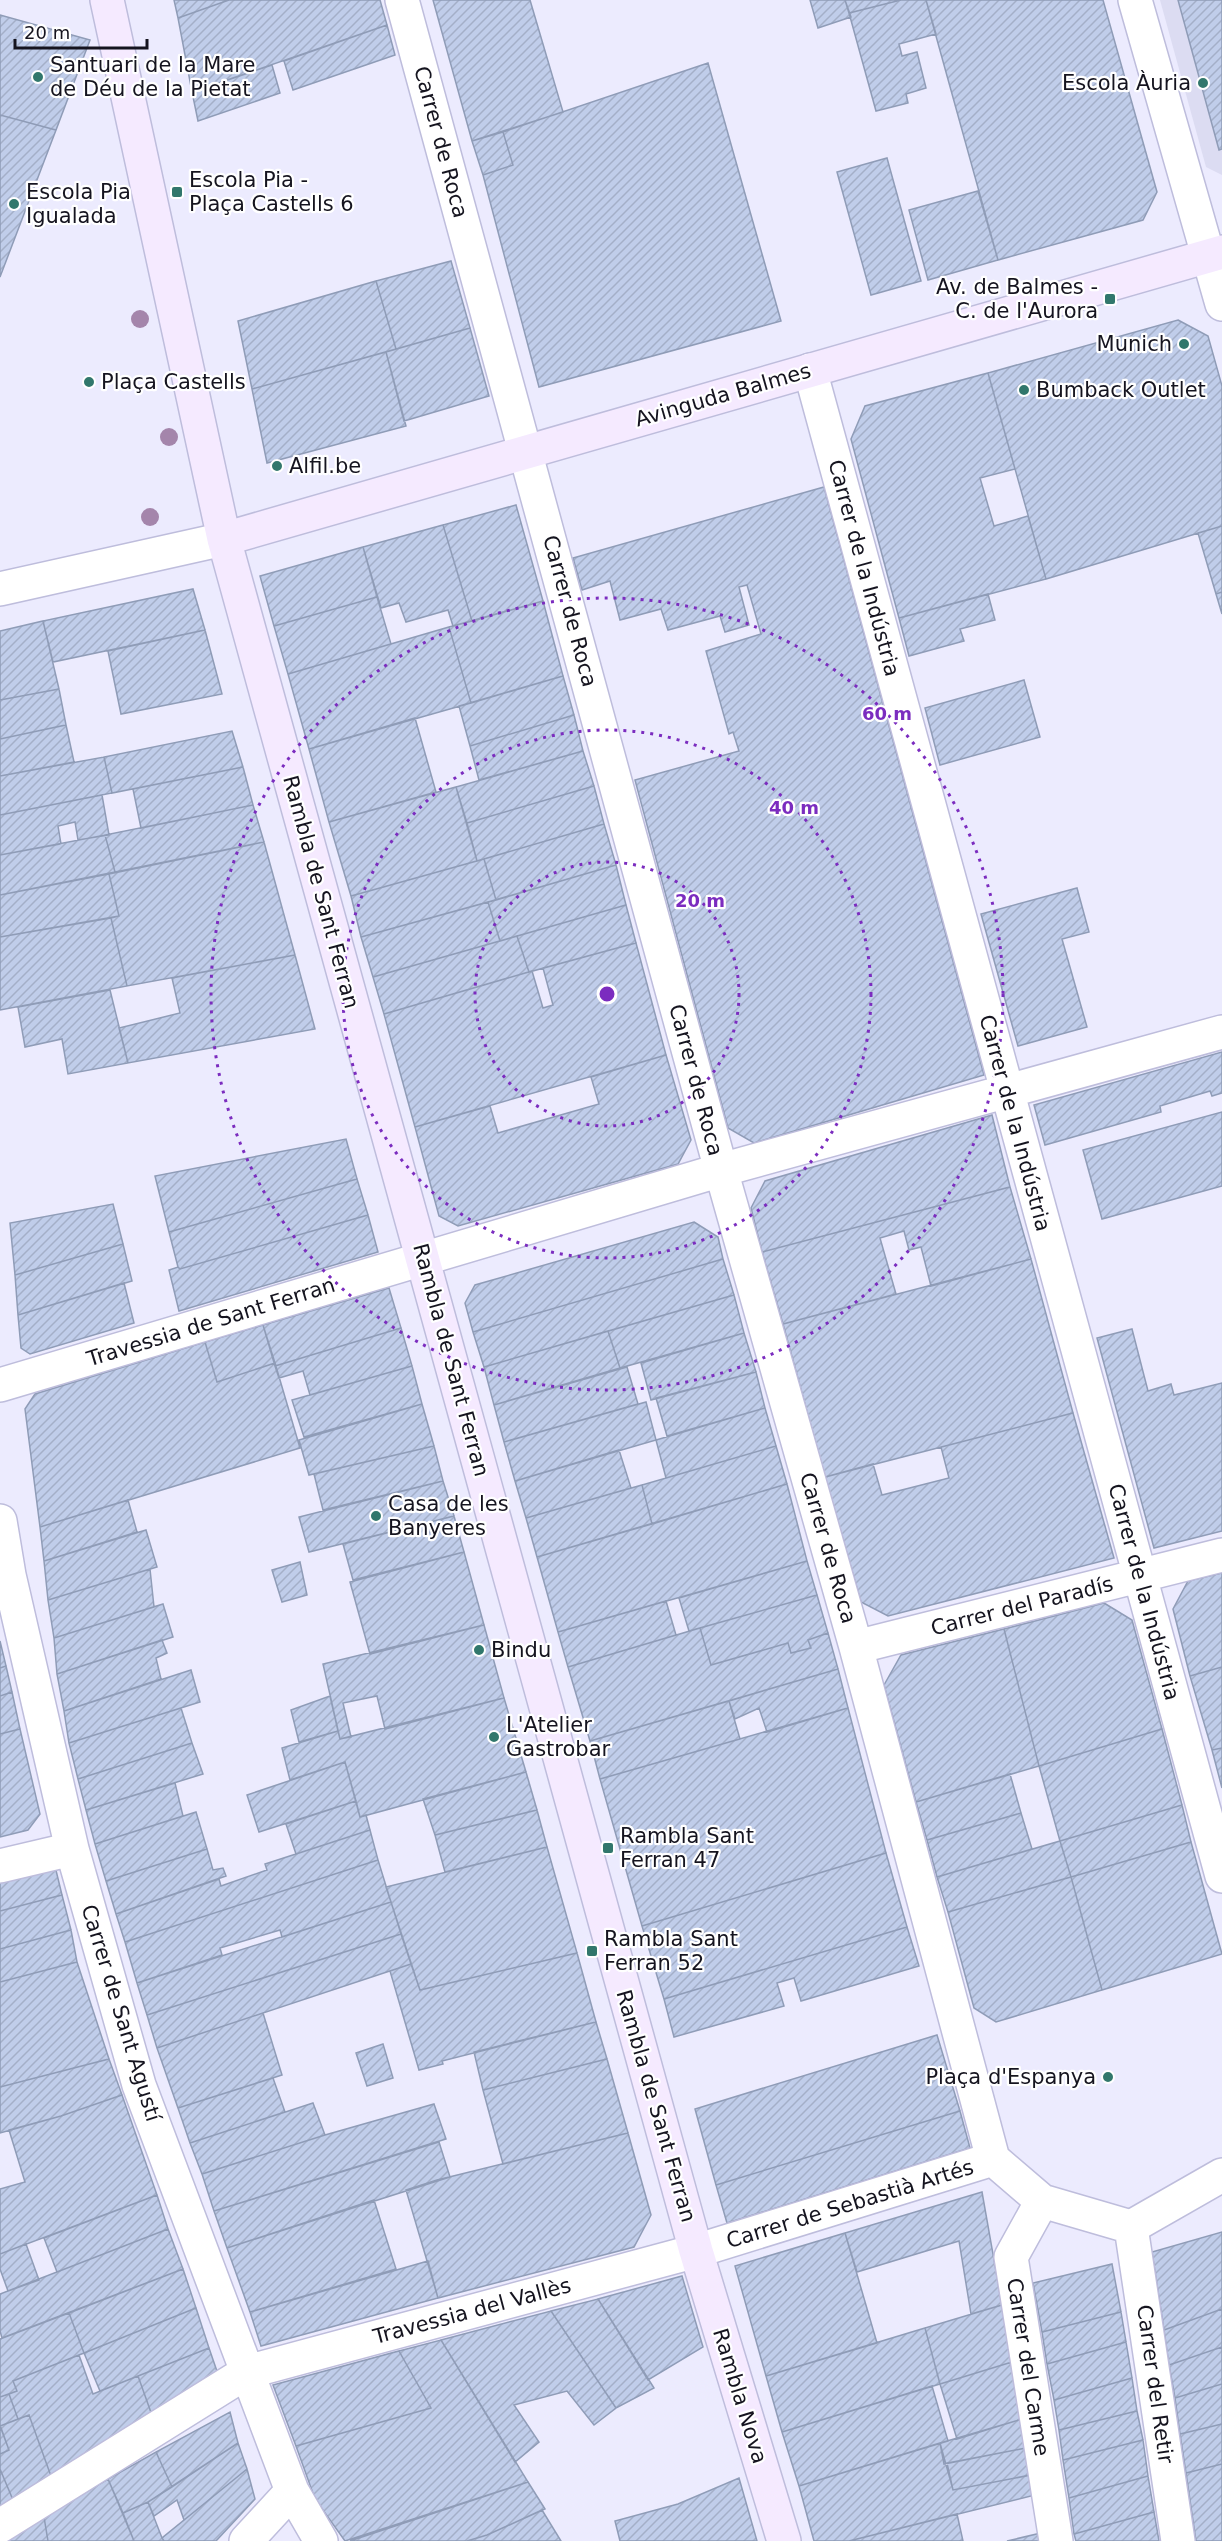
<svg xmlns="http://www.w3.org/2000/svg" width="1222" height="2541" font-family="'DejaVu Sans',sans-serif">
<defs>
<pattern id="building-hatch" width="6" height="6" patternUnits="userSpaceOnUse" patternTransform="scale(1.5)"><rect width="6" height="6" fill="#c0cdea"/><path d="M-1 1l2-2M0 6l6-6M5 7l2-2" fill="none" stroke="#a4afc8"/></pattern>
</defs>
<rect width="100%" height="100%" fill="#ecebfe"/>
<path fill="#dcdcf2" d="M1160 0H1222V175L1206 167Z"/>
<path fill="url(#building-hatch)" stroke="#8f9cb7" stroke-width="1.5" d="M174 0H229L178 18Z
M229 0H380L387 25 192 92 178 18Z
M433 0H530L563 112 472 141Z
M810 0H845L851 17 818 28Z
M845 0H901L849 13Z
M901 0H926L936 34 899 44 902 56 917 52 926 88 906 94 908 103 876 111 849 13Z
M926 0H1103L1157 192 1143 220 998 260Z
M1178 0H1222V149L1219 150Z
M0 15 90 40 56 130 0 115Z
M387 25 395 55 293 90 284 61Z
M708 63 781 321 539 387 483 175 513 165 503 132Z
M272 65 280 93 198 121 192 92Z
M0 115 56 130 0 277Z
M503 132 513 165 483 175 472 141Z
M887 158 921 281 871 295 837 172Z
M978 191 998 260 928 280 909 210Z
M451 261 470 328 396 349 376 281Z
M376 281 396 349 252 389 238 321Z
M1178 320 1208 336 1222 386V526L1046 579 988 373Z
M470 328 489 396 404 421 386 352Z
M386 352 406 426 267 463 252 389Z
M988 373 1015 469 980 478 994 526 1028 516 1046 579 899 618 851 439 865 406Z
M824 487 984 1075 754 1143 728 1128 635 780 739 751 733 732 729 734 706 651 761 634 747 585 739 587 749 625 725 632 720 616 668 630 661 609 620 620 610 581 582 590 573 558Z
M516 505 543 601 472 621 443 525Z
M443 525 472 621 453 626 448 610 406 622 399 603 381 608 363 547Z
M1222 526V592L1216 594 1198 533Z
M363 547 377 597 274 626 260 576Z
M193 589 205 630 53 662 43 621Z
M1222 592V614L1216 594Z
M988 594 995 620 960 629 964 641 909 656 899 618Z
M377 597 391 644 288 674 274 626Z
M543 601 563 676 471 703 449 627Z
M43 621 59 689 0 700V631Z
M449 627 471 703 309 749 288 674Z
M205 630 222 694 121 714 108 651Z
M563 676 574 715 470 746 459 706Z
M1024 680 1040 737 940 765 925 708Z
M59 689 66 725 0 739V700Z
M574 715 583 751 479 780 470 746Z
M415 718 436 792 329 822 309 749Z
M66 725 74 762 0 776V739Z
M232 731 243 767 112 793 104 757Z
M583 751 594 786 467 823 456 787Z
M104 757 112 793 0 815V776Z
M243 767 253 805 141 828 133 789Z
M594 786 604 824 477 861 467 823Z
M456 787 477 861 351 896 329 822Z
M102 795 109 835 78 840 75 822 58 826 61 844 0 855V815Z
M253 805 264 842 115 872 105 835Z
M604 824 616 865 496 900 484 859Z
M105 835 115 872 0 895V855Z
M264 842 295 955 127 986 111 918 119 916 109 874Z
M484 859 496 900 361 937 351 896Z
M616 865 626 905 500 941 488 902Z
M109 874 119 916 0 937V895Z
M1077 888 1089 932 1062 939 1087 1027 1018 1046 981 914Z
M488 902 500 941 373 977 361 937Z
M626 905 636 943 529 972 517 936Z
M111 918 127 986 0 1010V937Z
M517 936 529 972 384 1014 373 977Z
M636 943 666 1055 415 1127 384 1014 532 971 543 1008 553 1005 543 968Z
M295 955 315 1029 128 1063 119 1028 180 1013 172 978Z
M110 990 128 1063 68 1074 62 1039 25 1047 18 1007Z
M1222 1052V1093L1212 1096 1210 1091 1160 1106 1161 1112 1045 1145 1034 1105Z
M666 1055 691 1140 678 1164 458 1226 439 1216 415 1127 490 1106 498 1133 599 1104 591 1077Z
M1222 1112V1186L1102 1219 1083 1150Z
M992 1115 1010 1187 762 1252 751 1208 765 1181Z
M346 1139 357 1179 169 1232 155 1176Z
M357 1179 368 1215 180 1269 178 1267 169 1232Z
M1010 1187 1031 1259 931 1286 921 1247 909 1250 904 1231 880 1238 896 1294 783 1324 762 1252Z
M113 1204 123 1244 15 1275 10 1223Z
M368 1215 378 1252 179 1311 169 1270 178 1267 180 1269Z
M694 1222 718 1237 723 1259 473 1332 465 1303 475 1285Z
M123 1244 132 1281 18 1315 15 1275Z
M723 1259 734 1295 484 1367 473 1332Z
M1031 1259 1073 1413 825 1477 783 1324Z
M124 1283 134 1323 30 1354 21 1348 18 1315Z
M389 1288 401 1328 275 1366 263 1325Z
M734 1295 744 1333 620 1368 608 1331Z
M263 1325 275 1363 217 1382 205 1342Z
M401 1328 412 1366 310 1395 303 1371 279 1378 275 1366Z
M1132 1329 1148 1391 1171 1384 1174 1395 1222 1383V1531L1154 1548 1097 1338Z
M608 1331 620 1368 494 1405 484 1367Z
M744 1333 756 1372 651 1400 641 1363Z
M205 1342 217 1382 275 1363 300 1448 40 1527 25 1409 35 1394Z
M412 1366 422 1404 304 1437 292 1400Z
M627 1367 638 1404 504 1442 494 1405Z
M756 1372 765 1408 667 1436 656 1398Z
M646 1402 656 1440 515 1481 504 1442Z
M422 1404 434 1446 309 1475 299 1440Z
M765 1408 776 1446 666 1478 656 1440Z
M1073 1413 1114 1558 888 1616 861 1602 825 1477 873 1464 882 1495 949 1478 941 1447Z
M434 1446 443 1481 323 1510 314 1474Z
M776 1446 787 1484 652 1524 642 1485Z
M619 1450 631 1488 526 1518 515 1481Z
M443 1481 454 1516 309 1552 299 1517Z
M787 1484 807 1561 558 1632 537 1557Z
M642 1485 652 1524 537 1557 526 1518Z
M128 1500 137 1532 44 1561 40 1527Z
M454 1516 464 1552 353 1580 343 1544Z
M146 1530 157 1567 48 1600 44 1561Z
M464 1552 484 1625 370 1654 350 1582Z
M807 1561 817 1595 689 1631 679 1598Z
M300 1562 307 1595 282 1602 272 1570Z
M150 1569 154 1607 54 1638 48 1600Z
M1222 1573V1667L1190 1676 1173 1609 1188 1581Z
M817 1595 828 1633 808 1640 811 1648 791 1653 788 1643 711 1665 700 1628Z
M666 1601 676 1635 568 1667 558 1632Z
M1104 1603 1132 1620 1162 1729 1039 1766 1004 1629Z
M163 1604 173 1637 57 1674 54 1638Z
M484 1625 504 1698 385 1729 377 1696 343 1703 351 1737 340 1739 323 1664Z
M700 1628 711 1665 788 1643 791 1653 811 1648 808 1640 828 1633 838 1669 590 1741 568 1667Z
M1004 1629 1039 1766 916 1802 884 1685 901 1655Z
M162 1640 167 1653 156 1658 161 1679 64 1711 57 1674Z
M0 1641 6 1666 0 1668Z
M6 1666 12 1692 0 1696V1668Z
M1222 1667V1748L1212 1750 1190 1676Z
M838 1669 848 1708 767 1732 759 1708 735 1719 729 1701Z
M191 1670 200 1702 69 1743 64 1711Z
M12 1692 20 1729 0 1734V1696Z
M330 1696 338 1731 299 1742 291 1710Z
M504 1698 526 1772 360 1817 345 1762 290 1780 282 1748 338 1731 340 1739Z
M729 1701 740 1739 600 1779 590 1741Z
M181 1708 192 1743 78 1779 69 1743Z
M848 1708 886 1853 642 1926 600 1779Z
M20 1729 40 1814 28 1830 0 1837V1734Z
M1162 1729 1182 1805 1060 1841 1039 1766Z
M192 1743 203 1774 86 1810 78 1779Z
M1222 1748V1788L1212 1750Z
M345 1762 356 1801 259 1832 247 1795Z
M526 1772 537 1810 435 1835 423 1799Z
M1010 1774 1021 1813 927 1840 916 1802Z
M175 1783 183 1816 95 1844 86 1810Z
M356 1801 360 1817 366 1815 370 1830 296 1854 286 1824Z
M1182 1805 1191 1842 1071 1877 1060 1841Z
M537 1810 547 1847 445 1872 435 1835Z
M196 1812 207 1849 106 1881 95 1844Z
M1021 1813 1032 1849 937 1877 927 1840Z
M370 1830 378 1860 125 1942 116 1914 219 1879 221 1886 267 1870 265 1864Z
M1060 1841 1071 1877 948 1912 937 1877Z
M1191 1842 1222 1954 1102 1990 1071 1877Z
M547 1847 577 1953 420 1990 386 1887Z
M207 1849 213 1870 223 1868 226 1876 116 1914 106 1881Z
M886 1853 907 1927 664 1999 642 1926Z
M53 1858 62 1895 0 1911V1872Z
M378 1860 391 1902 282 1937 280 1930 220 1948 222 1955 137 1983 125 1942Z
M1071 1877 1102 1990 996 2022 974 2008 948 1912Z
M62 1895 71 1930 0 1949V1911Z
M391 1902 401 1934 147 2015 137 1983Z
M907 1927 919 1966 801 2001 794 1978 777 1983 784 2006 674 2037 664 1999Z
M71 1930 77 1962 0 1982V1949Z
M401 1934 411 1964 157 2048 147 2015Z
M577 1953 596 2022 442 2061 443 2064 419 2070 390 1971 411 1964 420 1990Z
M77 1962 109 2059 0 2087V1982Z
M263 2013 282 2075 178 2108 157 2048Z
M596 2022 607 2059 483 2090 474 2052Z
M937 2035 960 2111 716 2185 695 2109Z
M383 2044 393 2078 367 2086 356 2053Z
M109 2059 122 2095 61 2116 0 2133V2087Z
M607 2059 628 2133 503 2164 483 2090Z
M273 2078 285 2112 190 2143 178 2108Z
M122 2095 157 2195 0 2254V2189L25 2182 9 2130 61 2116Z
M313 2103 325 2135 202 2174 190 2143Z
M434 2104 446 2139 214 2211 202 2174 325 2135Z
M960 2111 970 2148 727 2223 716 2185Z
M628 2133 651 2215 634 2247 438 2298 406 2190 437 2180Z
M439 2142 450 2177 227 2248 214 2211Z
M982 2192 1002 2305 971 2314 959 2241 857 2272 845 2233Z
M157 2195 168 2229 57 2272 44 2238Z
M374 2200 396 2269 250 2312 227 2248Z
M168 2229 183 2269 2 2338 0 2331V2294Z
M1222 2232V2309L1164 2330 1152 2252Z
M845 2233 877 2343 766 2376 735 2266Z
M26 2244 39 2280 8 2291 0 2269V2254Z
M428 2261 438 2298 261 2346 250 2312Z
M1112 2264 1121 2312 1042 2332 1033 2283Z
M183 2269 196 2308 84 2353 69 2313Z
M682 2276 703 2347 648 2380 598 2299Z
M598 2299 654 2388 616 2408 551 2311Z
M1002 2305 1012 2362 940 2384 925 2328Z
M196 2308 209 2348 100 2391 84 2353Z
M1222 2309V2347L1169 2365 1164 2330Z
M551 2311 616 2408 594 2425 567 2391 514 2405 539 2442 515 2462 441 2340Z
M1121 2312 1126 2342 1047 2364 1042 2332Z
M69 2313 84 2353 13 2381 17 2391 0 2397V2339Z
M925 2328 940 2384 782 2432 766 2376Z
M441 2340 528 2482 345 2541 315 2499 296 2446 431 2408 399 2351Z
M1126 2342 1132 2378 1054 2400 1047 2364Z
M1222 2347V2384L1175 2398 1169 2365Z
M209 2348 221 2383 154 2421 138 2376Z
M399 2351 431 2408 296 2446 273 2385Z
M79 2355 93 2394 138 2376 154 2421 52 2479 29 2415 18 2419 9 2394 17 2391 13 2381Z
M1012 2362 1022 2419 957 2439 940 2384Z
M1132 2378 1137 2411 1059 2430 1054 2400Z
M1222 2384V2424L1180 2434 1175 2398Z
M932 2386 948 2441 799 2486 782 2432Z
M9 2394 18 2419 0 2426V2397Z
M1137 2411 1143 2440 1063 2460 1059 2430Z
M230 2412 238 2443 172 2487 156 2452Z
M29 2415 52 2479 13 2500 0 2469V2454L9 2450 0 2426Z
M1022 2419 1026 2448 944 2464 940 2443Z
M1222 2424V2464L1186 2473 1180 2434Z
M0 2425 9 2450 0 2454Z
M1143 2440 1148 2476 1069 2498 1063 2460Z
M238 2443 247 2469 184 2520 177 2500 154 2516 148 2502Z
M940 2443 953 2490 1031 2475 1035 2495 849 2541H814L799 2486Z
M1026 2448 1031 2475 953 2490 947 2463Z
M156 2452 172 2487 148 2502 123 2513 108 2479Z
M1222 2464V2541H1196L1186 2473Z
M0 2469 13 2500 0 2508Z
M247 2469 255 2499 216 2541H164L162 2538Z
M1148 2476 1154 2512 1074 2534 1069 2498Z
M739 2478 757 2541H620L615 2521 678 2504Z
M108 2479 134 2541H48L44 2517Z
M528 2482 545 2509 487 2535 467 2541H350Z
M148 2502 162 2538 164 2541H134L123 2513Z
M542 2510 561 2541H467L487 2535Z
M1154 2512 1159 2541H1076L1074 2534Z
M957 2514 963 2541H849Z
M44 2517 48 2541H9L8 2537Z
M1041 2533 1042 2541H1007Z"/>
<g fill="none" stroke-linecap="round" stroke-linejoin="round">
<g stroke="#bebddc" stroke-width="36">
<path id="street" d="M402 0 721 1170 856 1647 993 2159
M1135 0 1222 304
M810 370 1222 1876
M0 589 224 539
M0 1385 721 1170 1222 1032
M0 1521 9 1575 72 1849 139 2085 292 2491 321 2541
M856 1647 1222 1555
M0 1866 72 1849
M1042 2201 1011 2257 1056 2541
M1131 2227 1178 2541
M0 2526 247 2372 696 2251 993 2159 1042 2201 1131 2227 1222 2175
M246 2541 292 2491"/>
</g>
<g stroke="#bebddc" stroke-width="36">
<path id="secondary" d="M107 0 224 539 696 2251 784 2541
M224 539 1222 252"/>
</g>
<use href="#street" stroke="#fff" stroke-width="33"/>
<use href="#secondary" stroke="#f5eaff" stroke-width="33"/>
</g>
<g fill="#a485ab">
<circle cx="140" cy="319" r="9"/>
<circle cx="169" cy="437" r="9"/>
<circle cx="150" cy="517" r="9"/>
</g>
<g fill="none" stroke="#7b2cbf" stroke-width="3" stroke-dasharray="3 6">
<circle cx="607" cy="994" r="132"/>
<circle cx="607" cy="994" r="264"/>
<circle cx="607" cy="994" r="396"/>
</g>
<g fill="#31776c" stroke="#fff" stroke-width="2">
<circle cx="38" cy="77" r="6"/>
<circle cx="1203" cy="83" r="6"/>
<rect x="171" y="186" width="12" height="12" rx="3"/>
<circle cx="14" cy="204" r="6"/>
<rect x="1104" y="293" width="12" height="12" rx="3"/>
<circle cx="1184" cy="344" r="6"/>
<circle cx="89" cy="382" r="6"/>
<circle cx="1024" cy="390" r="6"/>
<circle cx="277" cy="466" r="6"/>
<circle cx="376" cy="1516" r="6"/>
<circle cx="479" cy="1650" r="6"/>
<circle cx="494" cy="1737" r="6"/>
<rect x="602" y="1842" width="12" height="12" rx="3"/>
<rect x="586" y="1945" width="12" height="12" rx="3"/>
<circle cx="1108" cy="2077" r="6"/>
</g>
<g text-anchor="middle" stroke-width="4.5" stroke-linejoin="round" paint-order="stroke">
<g font-size="21" fill="#15141f" stroke="#fff" text-anchor="start">
<text x="50" y="72">Santuari de la Mare<tspan x="50" dy="24">de Déu de la Pietat</tspan></text>
<text x="1191" y="90" text-anchor="end">Escola Àuria</text>
<text x="189" y="187">Escola Pia -<tspan x="189" dy="24">Plaça Castells 6</tspan></text>
<text x="26" y="199">Escola Pia<tspan x="26" dy="24">Igualada</tspan></text>
<text x="1098" y="294" text-anchor="end">Av. de Balmes -<tspan x="1098" dy="24">C. de l'Aurora</tspan></text>
<text x="1172" y="351" text-anchor="end">Munich</text>
<text x="101" y="389">Plaça Castells</text>
<text x="1036" y="397">Bumback Outlet</text>
<text x="289" y="473">Alfil.be</text>
<text x="388" y="1511">Casa de les<tspan x="388" dy="24">Banyeres</tspan></text>
<text x="491" y="1657">Bindu</text>
<text x="506" y="1732">L'Atelier<tspan x="506" dy="24">Gastrobar</tspan></text>
<text x="620" y="1843">Rambla Sant<tspan x="620" dy="24">Ferran 47</tspan></text>
<text x="604" y="1946">Rambla Sant<tspan x="604" dy="24">Ferran 52</tspan></text>
<text x="1096" y="2084" text-anchor="end">Plaça d'Espanya</text>
</g>
<g font-size="21" fill="#15141f" stroke="#fff">
<text transform="translate(441 142) rotate(75)" y="7">Carrer de Roca</text>
<text transform="translate(723 395) rotate(-16)" y="7">Avinguda Balmes</text>
<text transform="translate(864 568) rotate(75)" y="7">Carrer de la Indústria</text>
<text transform="translate(570 611) rotate(75)" y="7">Carrer de Roca</text>
<text transform="translate(321 892) rotate(75)" y="7">Rambla de Sant Ferran</text>
<text transform="translate(696 1080) rotate(75)" y="7">Carrer de Roca</text>
<text transform="translate(1015 1123) rotate(75)" y="7">Carrer de la Indústria</text>
<text transform="translate(211 1322) rotate(-17)" y="7">Travessia de Sant Ferran</text>
<text transform="translate(451 1360) rotate(75)" y="7">Rambla de Sant Ferran</text>
<text transform="translate(828 1548) rotate(74)" y="7">Carrer de Roca</text>
<text transform="translate(1144 1592) rotate(75)" y="7">Carrer de la Indústria</text>
<text transform="translate(1022 1606) rotate(-14)" y="7">Carrer del Paradís</text>
<text transform="translate(121 2013) rotate(73)" y="7">Carrer de Sant Agustí</text>
<text transform="translate(656 2106) rotate(74)" y="7">Rambla de Sant Ferran</text>
<text transform="translate(850 2204) rotate(-17)" y="7">Carrer de Sebastià Artés</text>
<text transform="translate(472 2311) rotate(-15)" y="7">Travessia del Vallès</text>
<text transform="translate(1028 2367) rotate(81)" y="7">Carrer del Carme</text>
<text transform="translate(1155 2384) rotate(82)" y="7">Carrer del Retir</text>
<text transform="translate(740 2396) rotate(73)" y="7">Rambla Nova</text>
</g>
</g>
<circle cx="607" cy="994" r="9" fill="#7b2cbf" stroke="#fff" stroke-width="3"/>
<g font-size="18" text-anchor="middle" font-weight="bold" fill="#7b2cbf" stroke="#fff" stroke-width="4.5" stroke-linejoin="round" paint-order="stroke">
<text x="887" y="720">60 m</text>
<text x="794" y="814">40 m</text>
<text x="700" y="907">20 m</text>
</g>
<path d="M15 39v9h132v-9" fill="none" stroke="#15141f" stroke-width="3"/>
<text x="24" y="39" font-size="18" fill="#15141f" stroke="#ffffff" stroke-width="4.5" paint-order="stroke">20 m</text>
</svg>
